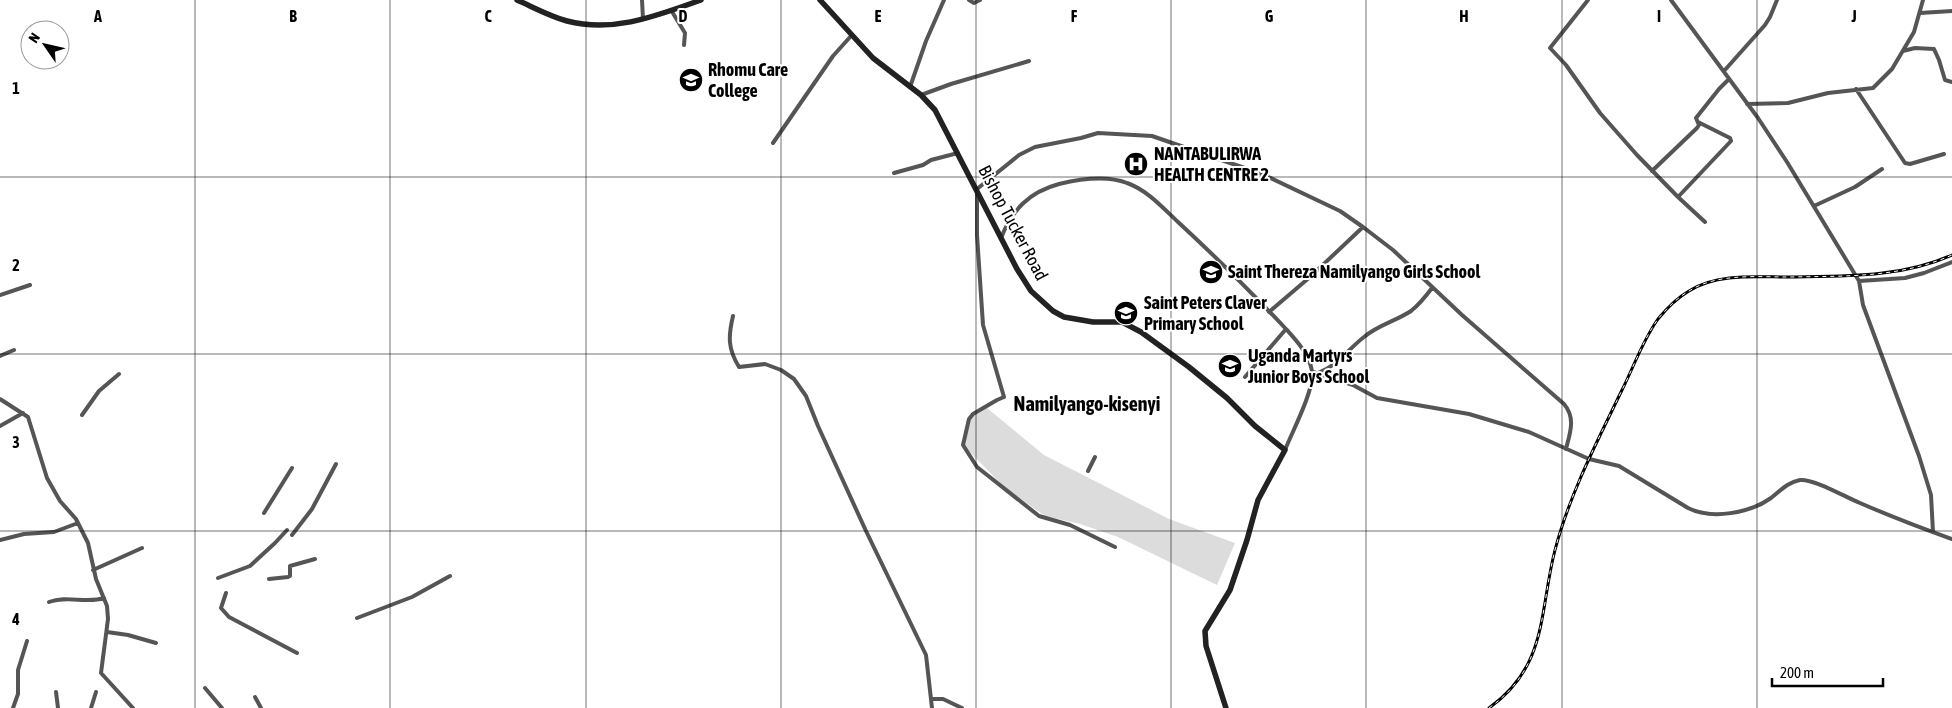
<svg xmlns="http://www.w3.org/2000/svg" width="1952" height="708" font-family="'Asap Condensed',sans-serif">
<rect width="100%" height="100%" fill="#fff"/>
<path fill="#dcdcdc" d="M987 408 1044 455 1169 519 1235 543 1217 585 1118 537 1080 524 1045 516 1005 488 964 446 971 418Z"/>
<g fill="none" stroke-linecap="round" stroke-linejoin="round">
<path stroke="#555" stroke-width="4" d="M642 0 643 19
M969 0 974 3 980 0
M1588 0 1550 48 1566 65 1600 113 1637 155 1678 197 1705 222
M1671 0 1758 118 1787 162 1859 281 1905 278 1924 273 1952 262
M671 10 685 33 684 45
M1920 13 1952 11
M1903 51 1915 48 1934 49 1939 60 1945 80 1952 82
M1724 71 1765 25 1770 17 1777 0
M910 87 926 41 944 0
M1856 89 1905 163 1910 164 1944 154
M921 95 951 84 1029 61
M1747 104 1788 103 1828 93 1873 88 1892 69 1914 32 1923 0
M773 143 833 56 851 36
M1652 171 1697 128 1699 125 1696 118 1719 89 1729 79
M894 173 923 165 931 160 958 153
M1678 197 1731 141 1730 138 1698 122
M1814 206 1855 187 1882 169
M1001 238C1012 210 1029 192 1059 184 1080 179 1106 175 1127 183 1147 190 1162 207 1178 222 1215 256 1251 292 1286 329 1296 340 1309 354 1312 371 1315 389 1292 432 1285 450
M1859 281 1863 305 1919 456 1931 495 1933 532
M0 295 30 285
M1269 312 1310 277 1363 227
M733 316C728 337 728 349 739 367L765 364 781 370 794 379 806 396 818 426 866 531 926 655 932 708
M0 356 14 350
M1313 372 1353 385 1377 398 1469 414 1529 432 1589 459 1619 466 1688 508C1712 520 1750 513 1771 498 1780 491 1788 482 1800 480 1815 479 1845 497 1860 503 1890 516 1921 528 1952 539
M1318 373C1339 365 1347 350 1364 337 1378 325 1396 321 1411 311 1420 304 1426 296 1432 288
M1245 377 1286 329
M0 399 28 417 47 478 60 501 76 519 88 543 96 579 107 606 108 619 101 673 133 708
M82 415 99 391 119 374
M0 426 23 413
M1088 471 1095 457
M264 513 292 468
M292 535 312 509 336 464
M0 540 24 534 54 532 78 523
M1115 547 1070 525 1039 516 977 467 963 445 969 419 973 414 997 400 1004 397 983 325 977 235V189L1019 155 1035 147 1081 138 1098 133 1152 136 1262 174 1340 211 1363 227 1393 250 1462 315 1564 404C1576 418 1570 433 1566 449
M93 570 142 548
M218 578 250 566 275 543 287 530
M269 579 288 577 290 576V566L315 559
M226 593 221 608 229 617 297 653
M49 602C67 595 87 604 104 598
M357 618 412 597 450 576
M107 632 128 635 156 643
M205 688 222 708
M56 692 58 708
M255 697 261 708
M932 699H943L962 708
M13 708 18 694V670L27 641
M91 708 96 692"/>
<path stroke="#222" stroke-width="5.5" d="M517 0C533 7 549 16 567 21 614 33 656 16 701 0
M820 0 873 58 921 95 935 110 1017 269 1031 291 1053 311 1064 317 1093 322H1122L1141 332 1189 367 1227 398 1255 426 1285 450 1258 500 1247 540 1230 590 1205 631 1206 646 1226 708"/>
<g stroke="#000" stroke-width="3">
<path id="rail" d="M1489 708C1548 666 1539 612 1555 550 1570 493 1597 442 1622 390 1634 366 1643 340 1658 319 1667 308 1677 298 1689 291 1717 273 1756 277 1789 277 1845 276 1900 278 1952 255"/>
</g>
<use href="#rail" stroke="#fff" stroke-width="1" stroke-dasharray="4" stroke-linecap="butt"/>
</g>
<path fill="none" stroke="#000" stroke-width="1" stroke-opacity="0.55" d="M195 0V708M390 0V708M586 0V708M781 0V708M976 0V708M1171 0V708M1366 0V708M1562 0V708M1757 0V708M0 177H1952M0 354H1952M0 531H1952"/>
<defs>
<g id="school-disc" transform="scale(1.25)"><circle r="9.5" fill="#000" stroke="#fff"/><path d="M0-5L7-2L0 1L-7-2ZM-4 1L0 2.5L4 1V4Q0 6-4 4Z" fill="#fff"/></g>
<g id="hospital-disc" transform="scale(1.25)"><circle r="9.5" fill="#000" stroke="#fff"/><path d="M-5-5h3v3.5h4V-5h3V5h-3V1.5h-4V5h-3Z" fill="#fff"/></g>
</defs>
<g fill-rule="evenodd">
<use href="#school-disc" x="691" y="80"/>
<use href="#hospital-disc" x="1136" y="164"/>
<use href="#school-disc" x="1211" y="272"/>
<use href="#school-disc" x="1126" y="313"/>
<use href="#school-disc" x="1230" y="366"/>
</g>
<g text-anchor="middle" stroke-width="4" stroke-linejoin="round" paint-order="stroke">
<g font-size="18" font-weight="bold" fill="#000" stroke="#fff" text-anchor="start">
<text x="708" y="76">Rhomu Care<tspan x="708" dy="21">College</tspan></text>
<text x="1154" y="160">NANTABULIRWA<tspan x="1154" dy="21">HEALTH CENTRE 2</tspan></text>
<text x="1228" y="278">Saint Thereza Namilyango Girls School</text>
<text x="1144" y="309">Saint Peters Claver<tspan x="1144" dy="21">Primary School</tspan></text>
<text x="1248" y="362">Uganda Martyrs<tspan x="1248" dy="21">Junior Boys School</tspan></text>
</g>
<g font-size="18" fill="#000" stroke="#fff">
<text transform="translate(1013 223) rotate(62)" y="6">Bishop Tucker Road</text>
</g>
<g font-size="20" font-weight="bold" fill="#000" stroke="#fff">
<text x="1087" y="411">Namilyango-kisenyi</text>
</g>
</g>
<g font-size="16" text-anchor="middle" font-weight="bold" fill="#000" stroke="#fff" stroke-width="4" stroke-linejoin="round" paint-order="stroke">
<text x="98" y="22">A</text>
<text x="293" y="22">B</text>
<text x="488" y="22">C</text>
<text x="683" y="22">D</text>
<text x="878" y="22">E</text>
<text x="1074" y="22">F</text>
<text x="1269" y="22">G</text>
<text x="1464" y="22">H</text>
<text x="1659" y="22">I</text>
<text x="1854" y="22">J</text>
<text x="16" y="94">1</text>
<text x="16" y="271">2</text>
<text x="16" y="448">3</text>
<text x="16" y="625">4</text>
</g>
<g transform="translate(45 45) rotate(304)"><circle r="24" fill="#ffffff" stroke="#999999"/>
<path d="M0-4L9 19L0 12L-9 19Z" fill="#000000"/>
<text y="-8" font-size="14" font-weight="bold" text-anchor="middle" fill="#000000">N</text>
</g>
<path d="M1772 678v8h111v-8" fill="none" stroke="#000000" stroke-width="2.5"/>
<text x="1780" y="678" font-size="15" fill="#000000" stroke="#ffffff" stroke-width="4" paint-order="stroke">200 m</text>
</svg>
